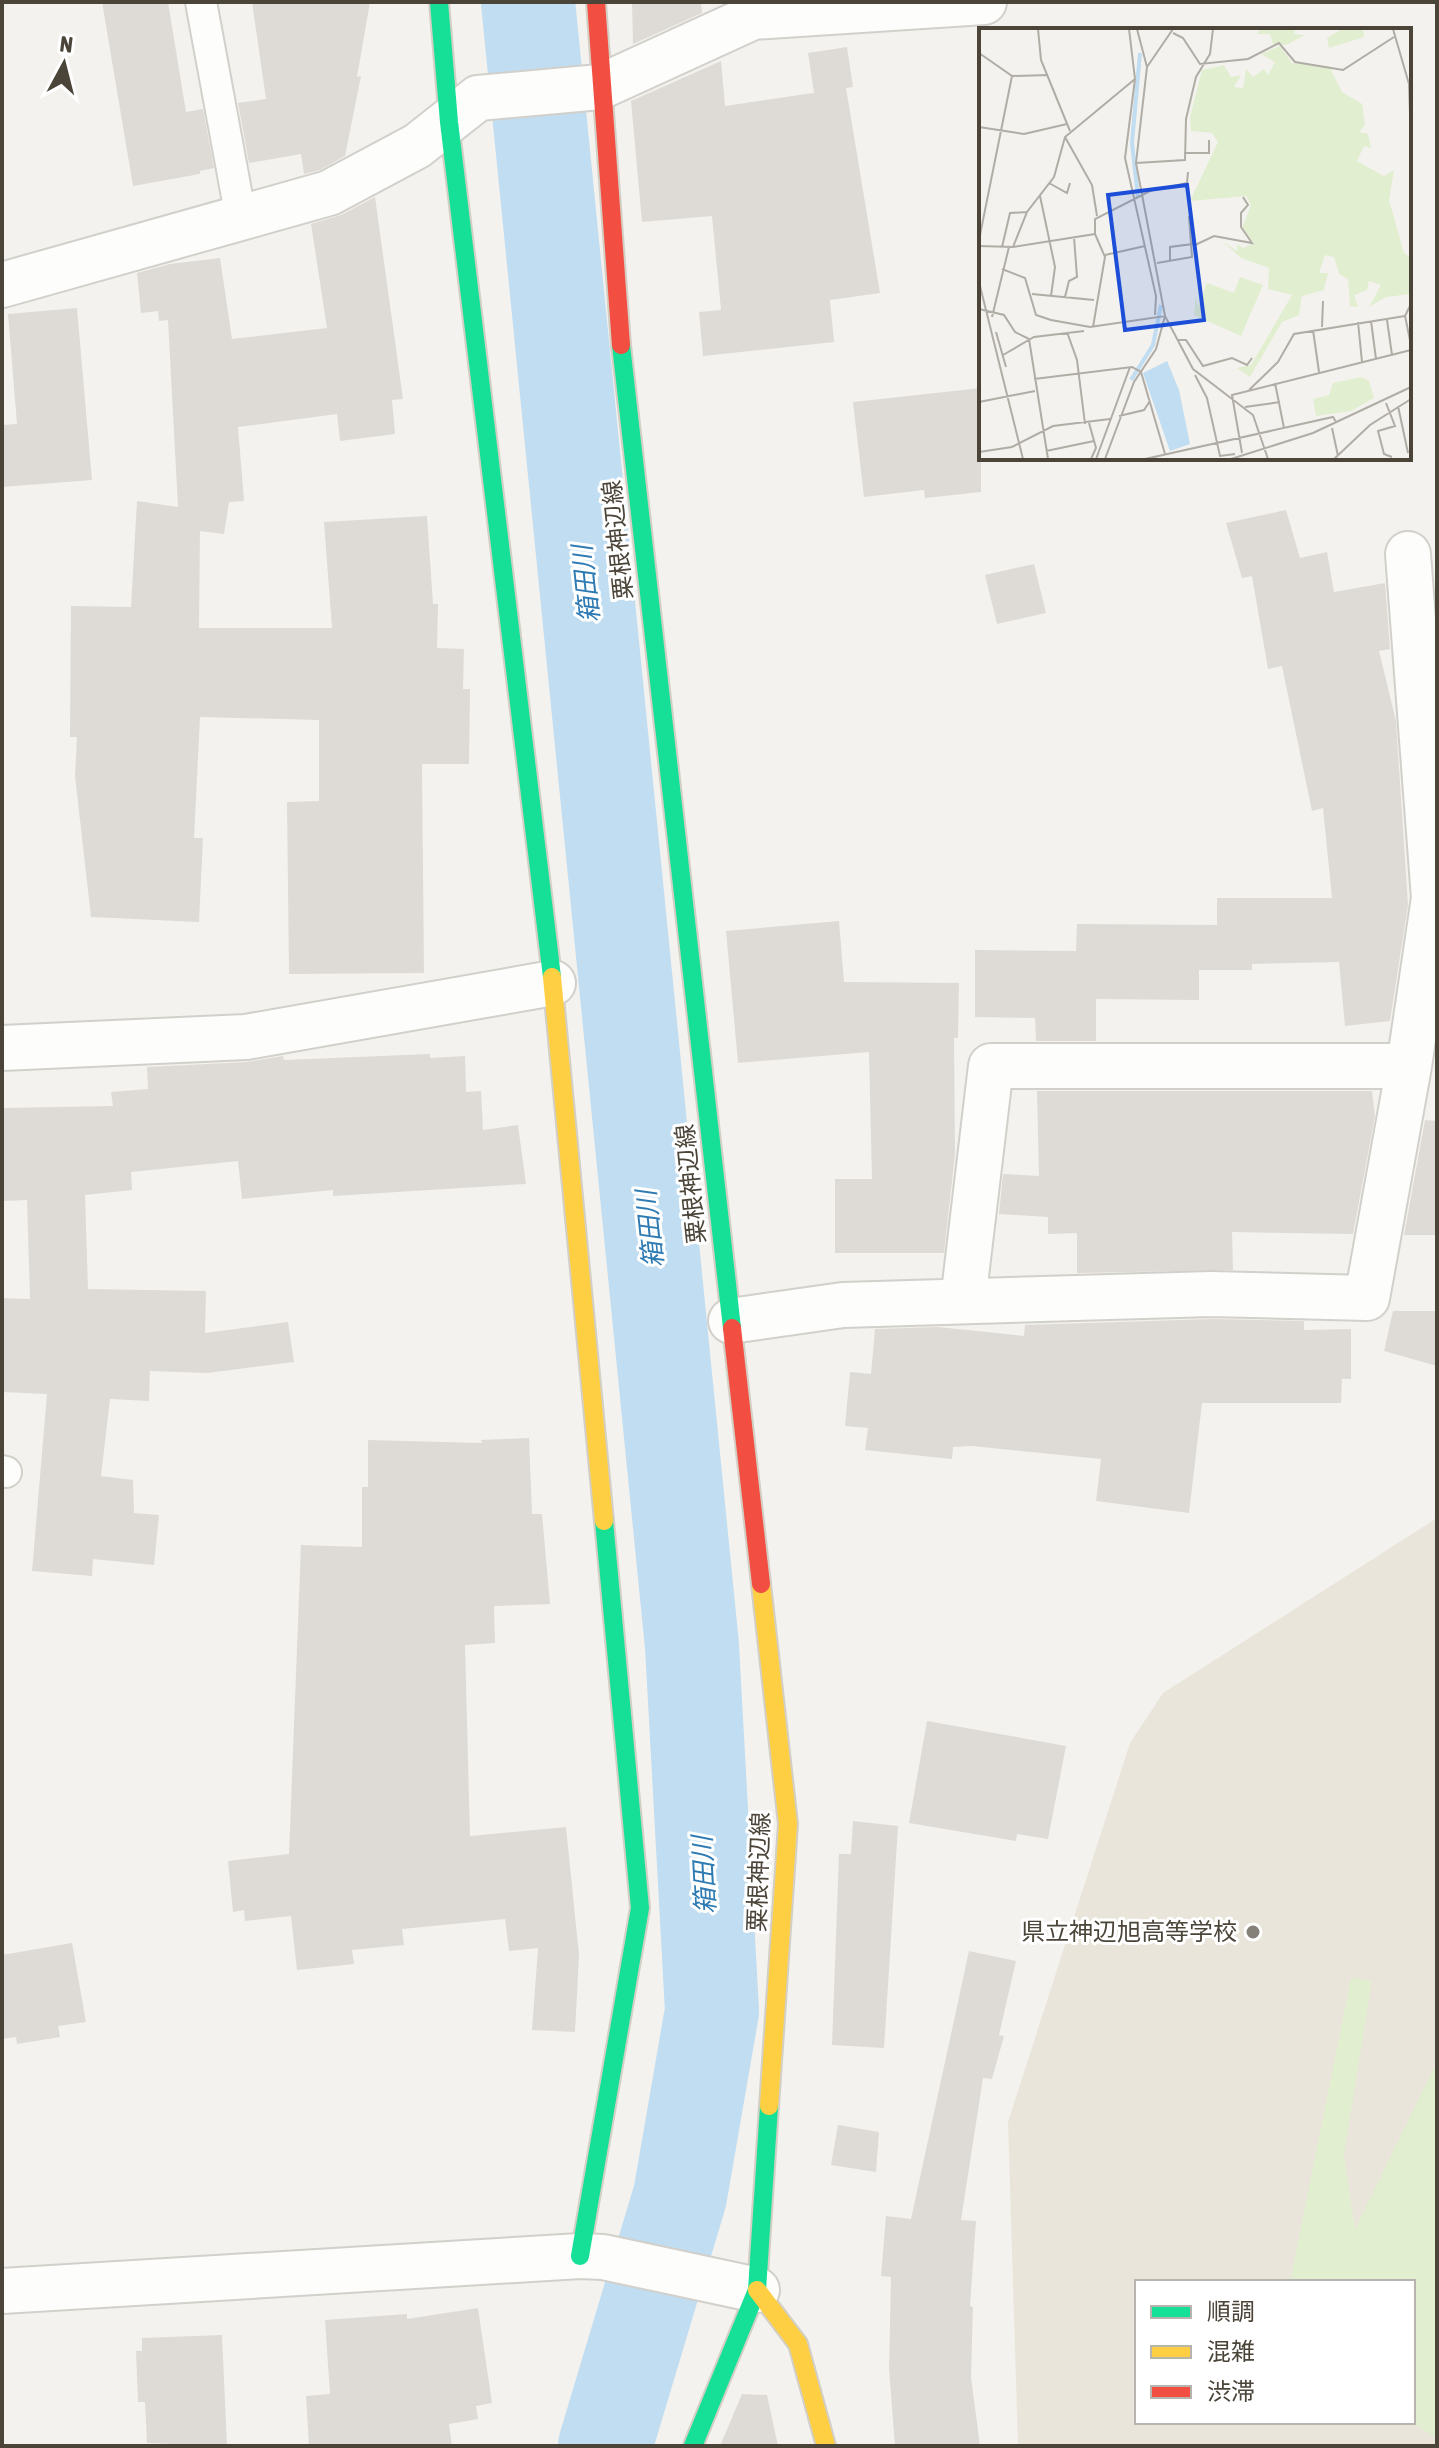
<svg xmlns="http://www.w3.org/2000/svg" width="1439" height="2448" font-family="'Asap Condensed','Noto Sans JP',sans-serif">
<rect width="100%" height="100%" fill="#f4f2ee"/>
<path fill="#eae5da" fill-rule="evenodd" d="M1437 1518V2446H1018L1008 2122 1130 1743 1163 1693ZM1137 2282H1413V2422H1137Z"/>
<path fill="#e1eecf" d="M1351 1978 1372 1981 1344 2154 1355 2229 1437 2062V2439L1411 2422 1413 2282H1290Z"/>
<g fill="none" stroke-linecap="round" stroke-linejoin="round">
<path stroke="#c0ddf1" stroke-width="94" d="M528 2 692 1646 712 2011 680 2196 605 2446"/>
</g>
<path fill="#dedbd6" d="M102 2H168L186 112 203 109 214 168 200 171V174L133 186Z
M252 2H370L357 77 361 76 345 156 320 170 304 174 301 154 249 163 238 103 266 99Z
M632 2H701L702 13 633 44Z
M847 47 853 87 846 88 880 293 830 300 834 342 703 356 699 312 721 310 712 216 642 222 631 101 721 61 725 106 833 90 814 93 808 53Z
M375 197 403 399 392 400 395 434 340 441 337 414 238 427 244 501 229 502 224 534 200 531 199 628H332L324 522 427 516 433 604H438L437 648 464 649 463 689H470L469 764H422L424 973 289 974 287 802 319 801V720L200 717 194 838H203L199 922 91 917 75 776 77 737H70L71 606 131 607 137 501 178 507 168 320 159 321 158 311 141 313 137 273 170 264 220 258 232 339 327 328 311 224 341 215Z
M77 308 92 480 2 487V425L17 424 8 314Z
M981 388V492L925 498 924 490 864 497 853 402Z
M1286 510 1300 558 1327 552 1334 592 1385 583 1390 649 1379 651 1396 721 1408 905 1390 1021 1345 1026 1339 962 1252 964V970H1199V1000L1096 999V1041H1036L1035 1018 975 1017V950L1076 951 1077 924 1217 925V898H1332L1323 808 1312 811 1282 666 1268 669 1252 576 1242 578 1226 523Z
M1034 564 1046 613 997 624 985 575Z
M839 921 844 982 959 983 958 1038H954L955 1154 944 1253H835V1179H872L869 1052 738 1063 726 931Z
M430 1054V1058L465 1056 466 1092 481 1091 483 1130 518 1125 526 1184 333 1196V1190L242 1199 238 1161 131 1172 132 1190 85 1195 88 1289 206 1291 205 1333 288 1322 294 1362 207 1373 150 1371 149 1401 110 1399 101 1476 133 1480 134 1513 159 1515 154 1565 93 1559 92 1576 32 1571 47 1394 2 1392V1298L30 1299 27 1200 2 1201V1108L113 1106 111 1092 148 1089 147 1067 247 1062 283 1056 284 1060Z
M1037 1091H1372L1375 1116 1353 1234 1232 1232 1233 1270 1077 1273V1233L1048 1234V1217L999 1214 1003 1174 1039 1176Z
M1425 1120 1437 1121V1235H1404Z
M1393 1311H1437V1366L1384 1351Z
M1211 1319 1304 1321V1330L1351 1329V1379H1342L1341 1403H1202L1189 1513 1096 1501 1101 1459 972 1446 953 1447 952 1459 865 1450 868 1428 845 1426 850 1372 871 1374 875 1329 938 1327 1024 1336 1025 1325Z
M529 1438 532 1514H542L550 1604 494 1606 495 1643 465 1645 470 1836 566 1827 579 1955 575 2032 532 2030 538 1948 509 1951 505 1919 402 1929 404 1945 352 1950 354 1964 297 1970 291 1916 245 1921 244 1910 233 1912 228 1861 289 1854 301 1545 362 1547V1487H368V1440L482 1443 481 1440Z
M927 1721 1066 1746 1048 1839 1017 1834 1016 1841 909 1823Z
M853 1821 898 1826 884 2048 832 2045 839 1854H851Z
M72 1943 86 2022 58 2026 60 2037 17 2044 16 2037 2 2039V1955Z
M969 1951 1016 1961 999 2035 1004 2036 992 2079 983 2078 961 2220 976 2221 970 2306 973 2307 971 2377 980 2446H895L889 2369 891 2277 881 2276 886 2216 911 2219Z
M838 2125 879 2132 876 2172 831 2165Z
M478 2308 492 2403 476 2406 478 2419 449 2424 452 2446H309L306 2396 330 2394 325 2320 407 2314V2319Z
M222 2335 227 2446 147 2443 145 2402H138L136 2351H142V2338Z
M742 2394 767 2395 778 2446H720Z"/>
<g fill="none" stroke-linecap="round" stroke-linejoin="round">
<g stroke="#d2d0cb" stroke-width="34">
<path id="lane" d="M201 2 241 218
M2 1471 6 1472"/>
</g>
<g stroke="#d2d0cb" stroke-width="48">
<path id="street" d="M2 285 329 193 417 146 478 98 600 87 753 17 984 2
M2 1048 246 1037 553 983
M963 1301 991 1066H1409
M731 1321 843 1305 1211 1294 1367 1298 1409 1066 1434 898 1408 554
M2 2291 580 2256 603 2257 757 2290"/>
</g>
<g stroke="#d3cfc5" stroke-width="22">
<path id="fast" d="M439 2 449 122 552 977
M621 345 732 1328
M580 2256 640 1908 604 1521
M693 2446 757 2290 769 2106"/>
</g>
<g stroke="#d3cfc5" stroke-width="22">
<path id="slow" d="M552 977 604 1521
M761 1584 788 1824 769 2106
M757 2290 798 2344 826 2446"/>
</g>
<g stroke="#d3cfc5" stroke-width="22">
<path id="jam" d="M596 2 621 345
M732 1328 761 1584"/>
</g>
<use href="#lane" stroke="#fdfdfc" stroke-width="30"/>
<use href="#street" stroke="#fdfdfc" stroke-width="44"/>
<use href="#fast" stroke="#16e098" stroke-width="18"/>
<use href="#slow" stroke="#ffcf43" stroke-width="18"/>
<use href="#jam" stroke="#f24e42" stroke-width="18"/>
</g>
<circle fill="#868178" stroke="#fff" stroke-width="3" cx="1253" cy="1932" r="8"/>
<g text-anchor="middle" stroke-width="6" stroke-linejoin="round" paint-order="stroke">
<g font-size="24" fill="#4b4439" stroke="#fff">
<text transform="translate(618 540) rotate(-96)" y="8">粟根神辺線</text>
<text transform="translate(691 1184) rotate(-96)" y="8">粟根神辺線</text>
<text transform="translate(759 1872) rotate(-88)" y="8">粟根神辺線</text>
</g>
<g font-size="24" fill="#4b4439" stroke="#fff" text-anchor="end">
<text x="1237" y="1940">県立神辺旭高等学校</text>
</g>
<g font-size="26" font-style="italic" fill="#2e7ab2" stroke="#fff">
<text transform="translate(586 584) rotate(-96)" y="9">箱田川</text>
<text transform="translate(650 1229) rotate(-96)" y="9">箱田川</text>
<text transform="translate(704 1875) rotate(-93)" y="9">箱田川</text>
</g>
</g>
<g transform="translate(979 28)">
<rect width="432" height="432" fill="#f4f2ee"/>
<path d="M281 1H316L315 6 326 7 307 17 294 16 291 6H278ZM363 1H384L385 9 350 20 348 10ZM301 18 313 35 350 38 363 64 383 76 386 97 380 104 389 106 392 120 385 118 378 133 405 148 415 142 410 172 425 225 432 230V266L407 269 390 279 402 257 390 253 388 262 375 267 379 279 371 278 369 251 360 246 355 229 346 227 340 245H349L345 262 323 268 320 287 303 294 271 349 258 340 272 337 313 267 289 261 290 240 262 230 242 212 258 223V216L264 220 275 215 263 200 272 177 267 168 211 173 239 114 233 105 212 103 211 89 223 42 245 37 252 49 262 47 255 59 264 60 267 41 274 49 285 41 289 47 296 34 282 26Z" fill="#e1eecf"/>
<path d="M261 249 284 257 262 308 215 287 217 267 219 279 228 255 255 265ZM382 349 390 353 395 370 372 383 337 388 334 371 350 367 354 355Z" fill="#e1eecf"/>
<path d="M188 333 200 362 211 416 191 423 164 345Z" fill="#c0ddf1"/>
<path fill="none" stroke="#c0ddf1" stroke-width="4" d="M159 170 153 115 161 25M152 352 174 317 182 277"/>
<path fill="none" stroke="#b0aca6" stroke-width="2" d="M59 1 62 32 91 103M150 1 156 51 146 130 177 268 176 287M414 1 430 56 432 116M194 5 204 10 221 36 269 31 300 15 316 34 364 42 415 9M0 25 33 48 0 212M168 39 194 1M33 48 69 47M0 99 45 106 88 96M86 109 113 157 118 188M205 125H230V112M157 135 206 132 207 91 217 49 231 26 234 1M70 155 88 165 91 155M61 168 76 239 72 268M0 218 34 219 116 206M214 218 235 208 273 215 262 199V185L269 177 264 169M23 219 31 185 48 184M34 219 48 184 75 149 86 109 156 51M126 227 166 218M191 232V219L214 216M178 235 213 229 210 188M23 241 46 250 57 287 72 292 111 299 186 288 214 341 274 387 289 431M0 254 44 431M53 266 115 272M86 269 90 253 98 249 95 209M432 276 426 288 432 317M0 281 25 287 36 304 50 311M13 289 30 219M408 292 413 327M392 293 397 331M379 294 383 334M114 299 126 229 116 206V191L171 163 208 155 209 144M343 299 344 273M334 302 340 344M17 304 27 339M88 304 98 332 106 396M50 311 69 431M198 312H207L224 338 253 330 268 337 273 330M24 327 55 309 105 303M216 347 228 370 241 428 256 426M55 351 153 339 162 344 186 426M296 355 305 400M270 362 299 334 315 306 426 288M0 374 56 363M407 375 416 398 399 403 405 426 413 429M419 378 429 425M266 379 301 374M140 388 165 382 171 373M110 395 117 420 112 431M353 400 359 428M67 423 115 413M0 424 33 419 74 398 131 391M263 425 253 367 432 322M117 431 151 339M126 431 155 354 177 321 186 288 157 135 168 39 158 1M166 431 354 389 357 394M252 431 334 405 432 359M355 431 391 397 432 371"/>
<path fill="#1d4ed8" fill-opacity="0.15" stroke="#1d4ed8" stroke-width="4" d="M208 157 225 292 146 302 129 167Z"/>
<rect width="432" height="432" fill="none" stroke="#4b4439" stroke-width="4"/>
</g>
<rect width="1439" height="2448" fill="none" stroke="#4b4439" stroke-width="8"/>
<rect x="1135" y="2280" width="280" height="144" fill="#ffffff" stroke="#b7b4b0" stroke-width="2"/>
<rect x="1151" y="2306" width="40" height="12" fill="#16e098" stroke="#b7b4b0" stroke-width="2"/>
<text x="1207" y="2320" font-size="24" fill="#4b4439">順調</text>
<rect x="1151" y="2346" width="40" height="12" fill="#ffcf43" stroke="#b7b4b0" stroke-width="2"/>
<text x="1207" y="2360" font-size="24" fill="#4b4439">混雑</text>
<rect x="1151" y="2386" width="40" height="12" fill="#f24e42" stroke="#b7b4b0" stroke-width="2"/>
<text x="1207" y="2400" font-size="24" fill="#4b4439">渋滞</text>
<g transform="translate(64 64) rotate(7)" stroke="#ffffff" stroke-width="6" paint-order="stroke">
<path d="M0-6L14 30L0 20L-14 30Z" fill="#4b4439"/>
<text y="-12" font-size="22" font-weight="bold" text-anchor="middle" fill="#4b4439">N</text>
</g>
</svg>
